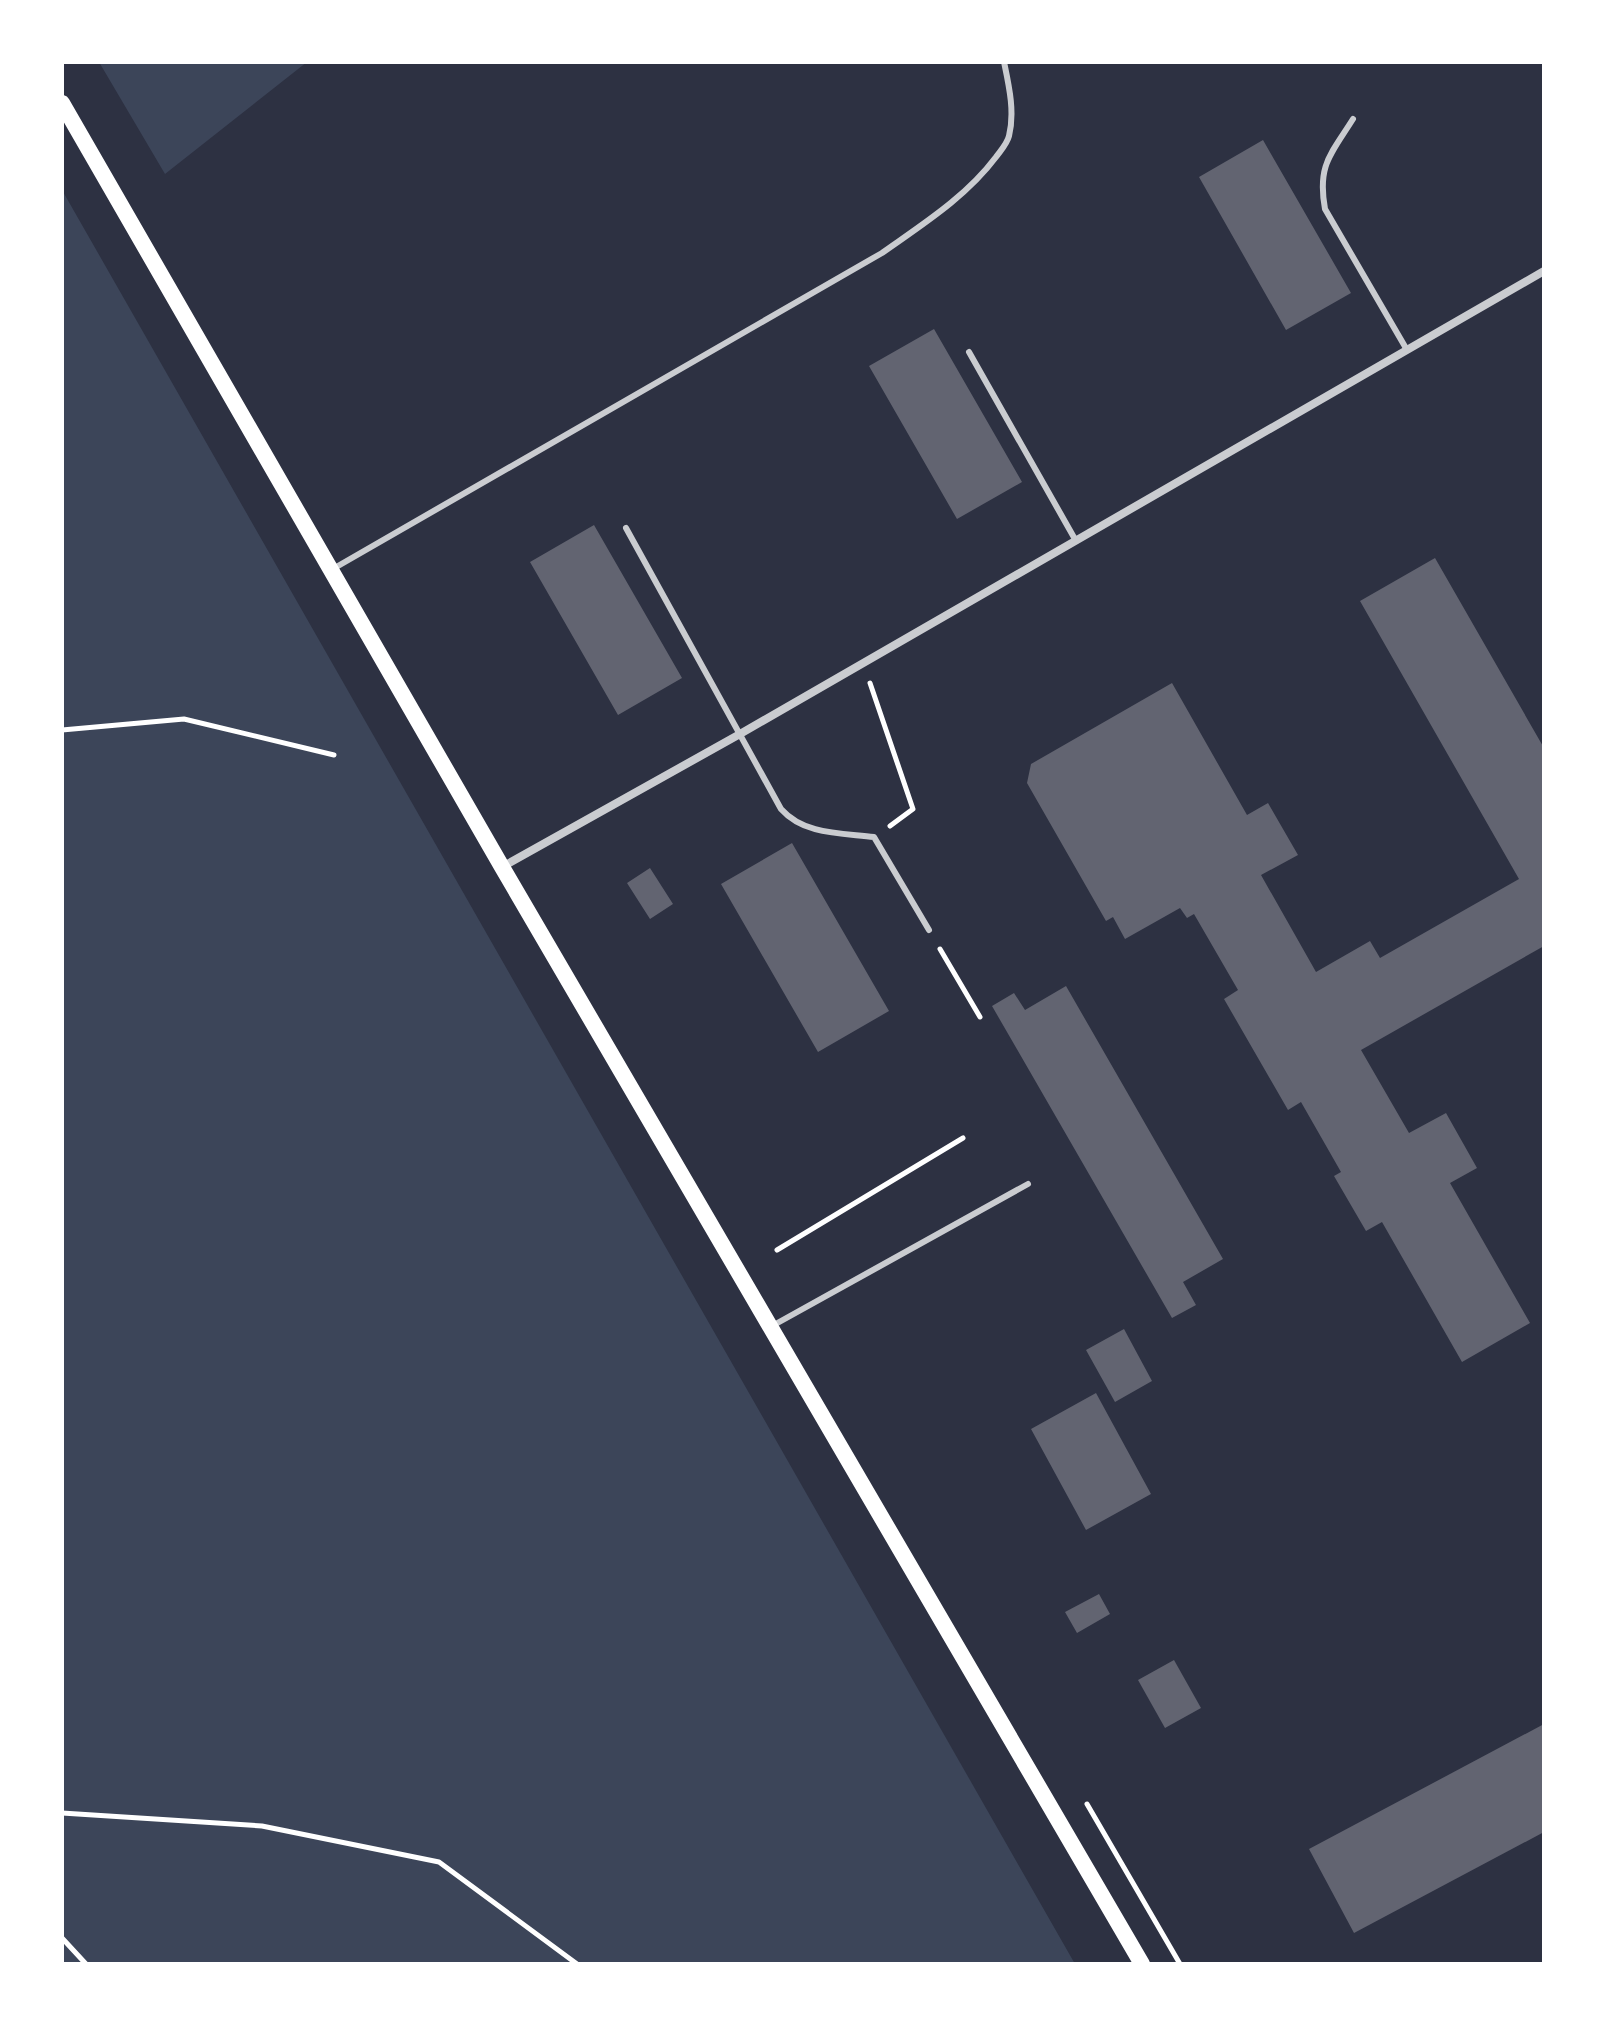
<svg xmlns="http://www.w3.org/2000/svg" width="1606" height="2026" font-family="'IBM Plex Sans',sans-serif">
<rect width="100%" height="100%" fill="#2d3142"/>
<path fill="#3c4559" d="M99 62H307L165 174Z
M62 190 1075 1964H62Z"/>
<path fill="#626471" d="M1263 140 1351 293 1286 330 1199 177Z
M934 329 1022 482 957 519 869 366Z
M594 525 682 678 618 715 530 562Z
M1435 558 1544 748V946L1361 1050 1409 1133 1446 1113 1477 1168 1450 1183 1530 1323 1462 1362 1382 1222 1366 1231 1334 1176 1341 1172 1301 1102 1288 1110 1224 999 1238 990 1194 914 1187 918 1180 908 1125 939 1113 917 1106 921 1027 783 1031 764 1172 683 1247 815 1268 803 1298 855 1261 875 1316 972 1370 941 1380 958 1519 879 1360 601Z
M792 843 889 1011 818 1052 721 884Z
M650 868 673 904 650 919 627 883Z
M1066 986 1223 1259 1183 1282 1196 1305 1172 1318 992 1006 1014 993 1025 1010Z
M1124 1329 1152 1381 1115 1402 1086 1350Z
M1096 1393 1151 1494 1086 1530 1031 1429Z
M1099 1594 1110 1614 1077 1633 1065 1612Z
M1174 1660 1201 1708 1165 1728 1138 1680Z
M1544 1724V1832L1354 1933 1309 1849Z"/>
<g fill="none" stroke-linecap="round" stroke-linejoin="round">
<path stroke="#fff" stroke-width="5" d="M870 683 913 809 890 826
M62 730 184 719 334 755
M940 949 980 1017
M777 1250 963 1138
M1087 1804 1180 1964
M62 1813 262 1826 439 1862 577 1964
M62 1938 86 1964"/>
<path stroke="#caccd0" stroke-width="6" d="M1353 119C1331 154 1317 165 1325 209L1407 350
M969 352 1076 541
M626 528 781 809C804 835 841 833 874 837L929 930
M331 570 882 253C923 224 966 197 996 157 1001 150 1007 144 1009 136 1015 112 1009 86 1004 62
M772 1326 1028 1184"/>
<path stroke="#caccd0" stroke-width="8" d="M502 867 740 734 1544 271"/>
<path stroke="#fff" stroke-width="16" d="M62 103 502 867 1142 1964"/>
</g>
<rect width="1606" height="2026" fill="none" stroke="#ffffff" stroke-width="128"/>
</svg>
